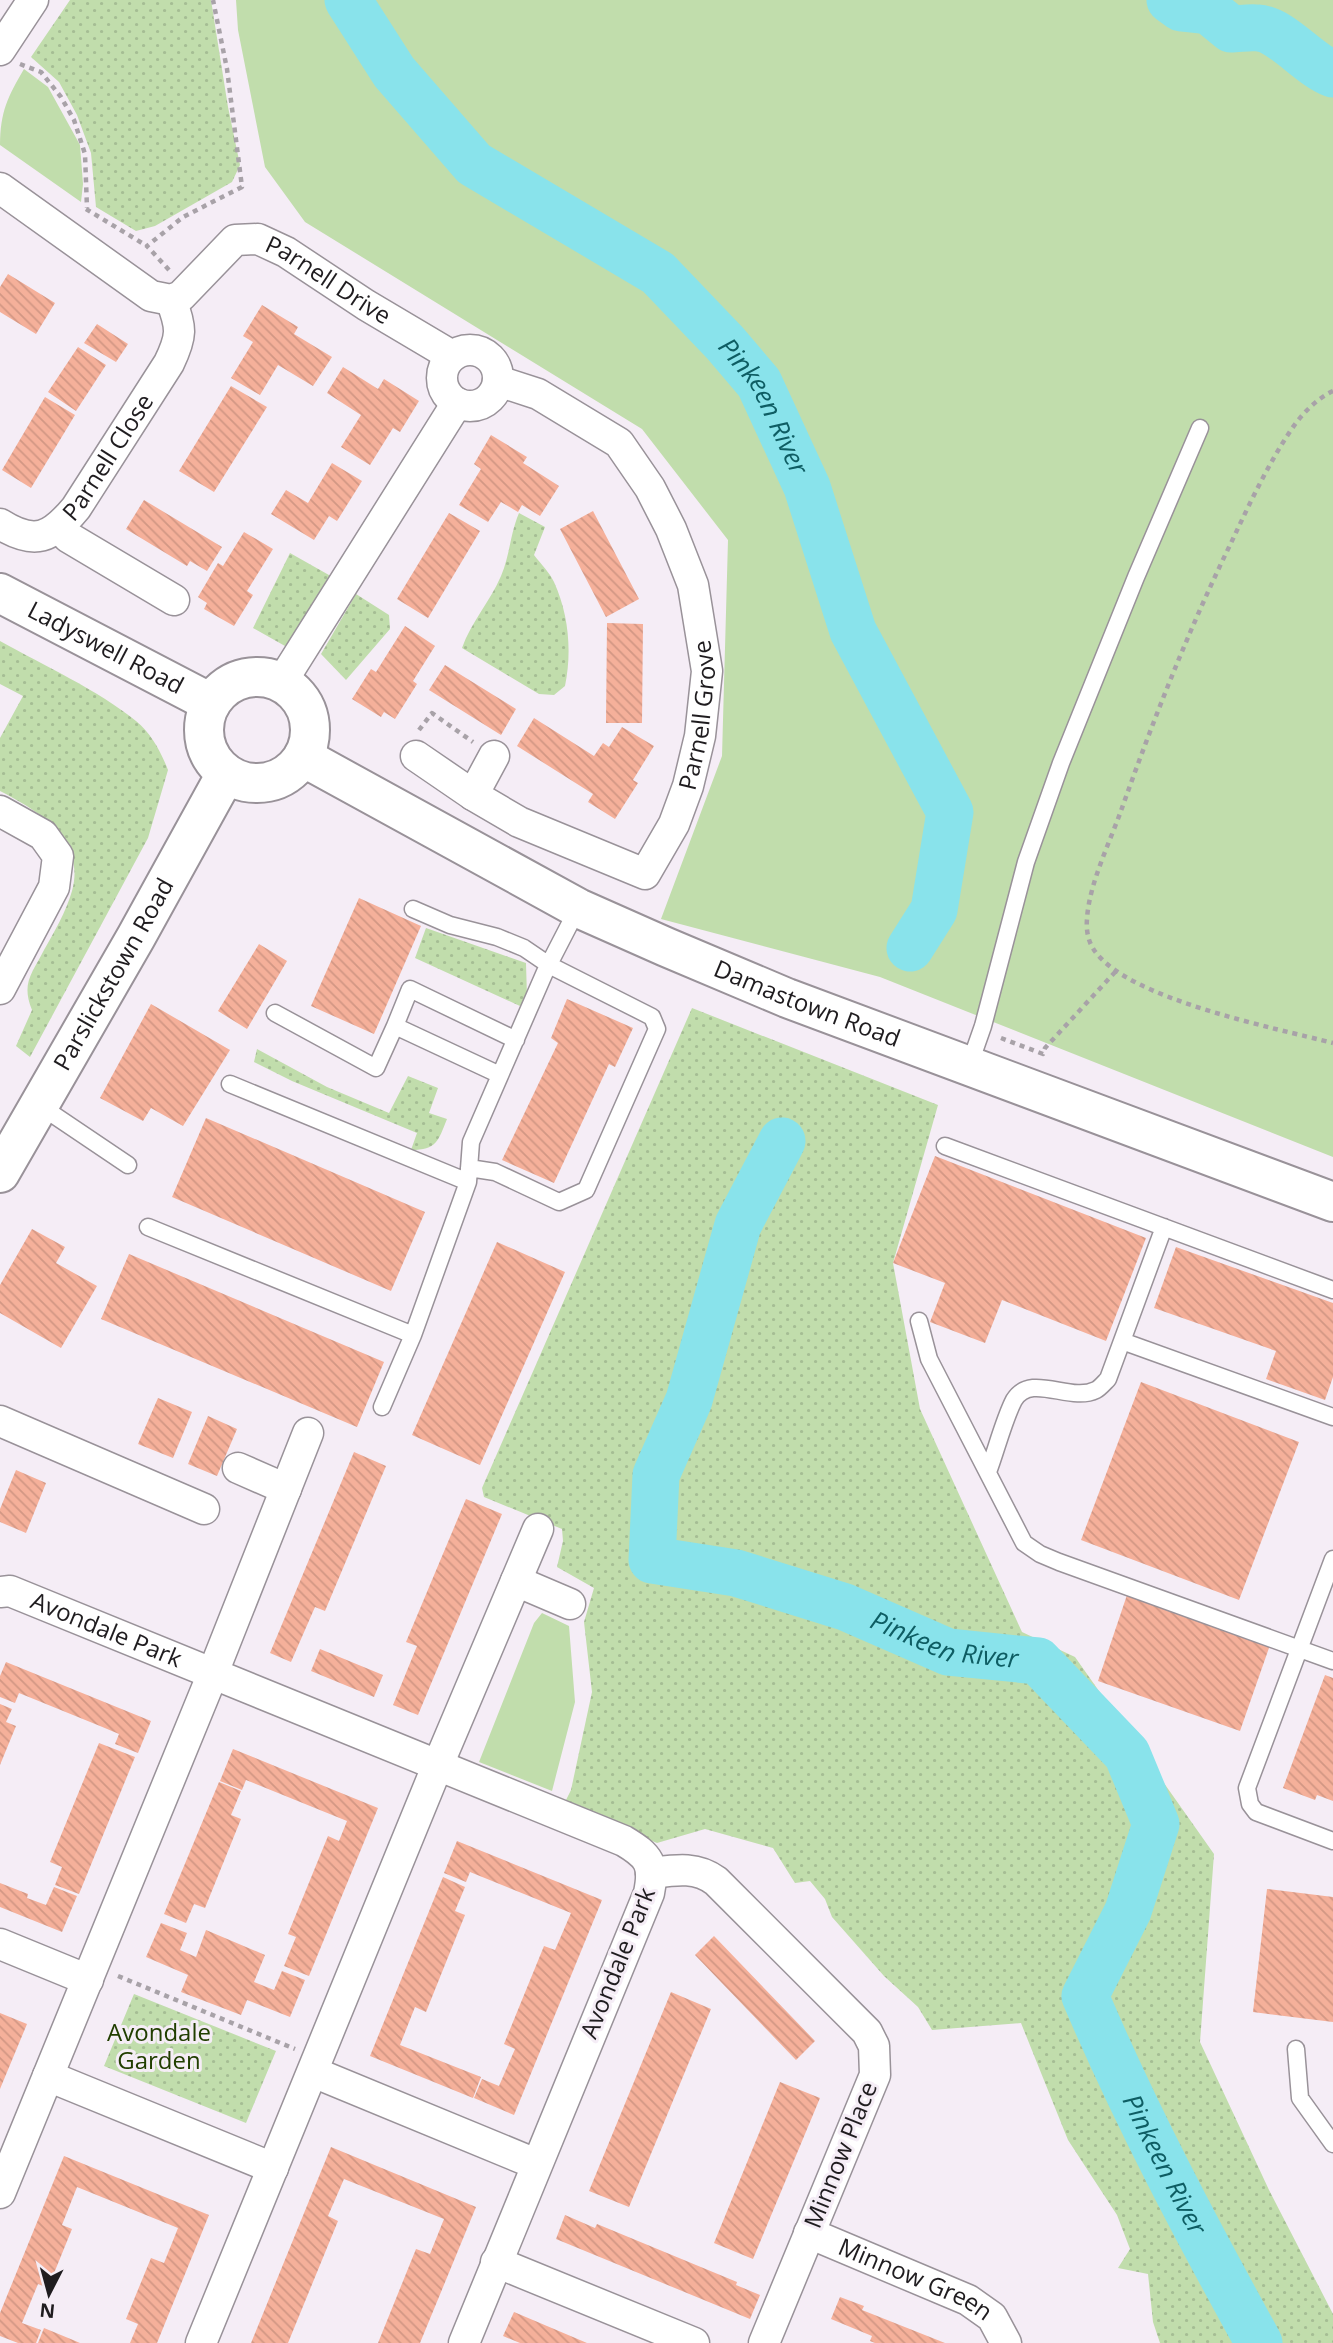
<svg xmlns="http://www.w3.org/2000/svg" width="1333" height="2343" font-family="'Open Sans',sans-serif">
<defs>
<pattern id="grass-dots" width="8" height="8" patternUnits="userSpaceOnUse" patternTransform="scale(1.75)"><rect width="8" height="8" fill="#c1ddac"/><path d="M2 2h.1M6 6h.1" fill="none" stroke="#a5bd94" stroke-width="1.8" stroke-linecap="round"/></pattern>
<pattern id="building-back-hatch" width="6" height="6" patternUnits="userSpaceOnUse" patternTransform="scale(1.75)"><rect width="6" height="6" fill="#f5b09a"/><path d="M-1 5l2 2M0 0l6 6M5-1l2 2" fill="none" stroke="#d29784"/></pattern>
</defs>
<rect width="100%" height="100%" fill="#f5edf6"/>
<path fill="url(#grass-dots)" d="M70 0H211L228 107 240 165 232 182 155 226 136 231 96 207 91 153 77 115 59 82 31 57Z
M519 513 545 527 534 555C541 564 550 573 554 582 569 615 572 652 565 686L554 695 539 694 462 648C471 622 490 602 501 576 510 555 510 534 519 513Z
M290 553 336 579 302 632 285 646 253 628Z
M356 594 389 615 390 629 346 680 321 654Z
M0 641C43 665 98 690 136 721 151 733 161 752 168 770L148 838 30 1057 16 1046 32 1010C21 983 32 974 44 950 54 932 66 912 72 891 86 840 39 811 0 791V738L23 696 0 684Z
M426 928 526 963 527 997 520 1006 415 958Z
M692 1008 938 1105 893 1263 920 1409 1022 1632 1075 1657 1214 1854 1200 2042 1269 2190 1333 2314V2343H1160L1153 2322 1148 2274 1118 2268 1130 2249 1117 2215 1068 2140 1021 2023 932 2030 918 2007 884 1976 832 1917 825 1899 810 1881 795 1883 773 1848 705 1829 657 1843 569 1806 566 1800 571 1790 592 1692 584 1622 594 1588 557 1567 563 1541 562 1529 484 1497 482 1488Z
M257 1049 327 1087 389 1113 408 1076 438 1088 429 1113 447 1119C438 1141 437 1150 411 1150L417 1133 292 1081 254 1062Z
M134 1994 276 2051 246 2123 104 2066Z"/>
<path fill="#c1ddac" d="M236 0H1333V1157L880 977 661 919 722 756 728 540 642 429 305 222 265 167 238 30Z
M24 69 48 87 80 145 83 184 81 202 0 145C0 112 8 96 24 69Z
M542 1613 569 1626 575 1702 552 1791 479 1762 534 1623Z"/>
<g fill="none" stroke-linecap="round" stroke-linejoin="round">
<g stroke="#89e3eb" stroke-width="47">
<path id="s1" d="M348 0 394 72 474 164 658 273 725 343 759 383 807 487 853 631 950 812 934 910 910 948"/>
<path d="M1170 0 1181 8 1209 11 1231 29C1239 29 1249 27 1258 28 1281 29 1309 65 1333 74"/>
<path id="s2" d="M782 1141 738 1225 689 1400 656 1475 652 1560 736 1573 845 1607 948 1652 1038 1661 1127 1754 1156 1824 1128 1911 1085 1996C1136 2116 1196 2229 1259 2343"/>
</g>
</g>
<path fill="url(#building-back-hatch)" d="M8 274 55 303 36 334 0 312V287Z
M262 305 298 327 294 334 332 357 313 386 278 365 260 395 231 378 253 342 243 336Z
M97 324 128 344 116 362 84 343Z
M78 347 106 365 76 411 48 392Z
M343 367 378 389 384 379 419 401 400 432 393 428 370 465 341 447 361 415 327 393Z
M231 386 267 407 214 492 179 471Z
M45 397 75 415 31 488 2 470Z
M491 435 527 457 523 463 559 486 540 516 522 505 518 512 501 502 488 522 459 505 481 469 474 464Z
M332 463 362 481 337 521 329 516 314 540 271 514 286 490 308 503Z
M144 500 222 547 207 571 190 561 187 566 126 529Z
M593 511 639 599 606 617 560 529Z
M449 513 480 531 428 618 397 599Z
M244 532 273 549 247 591 253 595 234 626 204 609 207 603 198 597 218 563 223 566Z
M607 623 643 624 642 723H606Z
M405 626 435 646 413 681 417 684 395 719 384 712 381 717 352 699 371 669 376 672Z
M445 665 516 709 501 735 429 690Z
M534 718 594 756 603 743 609 747 622 727 654 746 633 780 638 783 615 819 588 802 593 794 517 746Z
M359 898 421 926 374 1034 311 1006Z
M259 944 287 961 247 1029 218 1011Z
M567 999 633 1028 615 1067 609 1064 554 1183 502 1160 558 1043 551 1038Z
M151 1004 230 1050 183 1126 151 1108 143 1121 100 1098Z
M206 1118 425 1212 391 1291 172 1197Z
M935 1156 1146 1238 1106 1341 1002 1300 985 1343 930 1322 945 1283 893 1263Z
M32 1229 65 1247 56 1263 97 1286 61 1348 0 1313V1285Z
M497 1242 565 1272 480 1465 412 1435Z
M1176 1247 1333 1303V1377L1325 1400 1266 1379 1276 1351 1154 1308Z
M129 1254 384 1362 357 1427 101 1319Z
M1141 1382 1299 1442 1239 1600 1081 1540Z
M158 1398 192 1412 173 1458 138 1444Z
M208 1416 237 1429 217 1476 188 1464Z
M354 1452 386 1466 325 1611 315 1607 291 1662 270 1653Z
M16 1470 46 1483 26 1533 0 1522V1509Z
M466 1499 502 1514 418 1715 393 1705 417 1646 406 1642Z
M1127 1595 1270 1645 1240 1731 1098 1681Z
M320 1649 383 1675 374 1697 311 1671Z
M6 1662 151 1721 138 1753 115 1744 119 1734 100 1726 19 1693 15 1703 0 1697V1676Z
M1325 1675 1333 1678V1801L1317 1795 1315 1800 1283 1788Z
M0 1704 12 1709 6 1722 16 1726 0 1765Z
M99 1743 135 1757 79 1894 55 1885 62 1867 50 1862Z
M233 1749 378 1808 309 1976 284 1966 296 1937 288 1934 328 1836 339 1841 347 1821 246 1780 242 1790 220 1781Z
M219 1782 241 1791 231 1815 241 1819 205 1908 194 1904 186 1923 164 1914Z
M457 1841 602 1900 514 2115 474 2098 482 2079 499 2086 515 2049 504 2044 544 1946 555 1950 571 1913 470 1872 466 1882 444 1873Z
M443 1877 465 1887 455 1911 465 1915 426 2012 415 2007 400 2045 481 2077 473 2098 370 2056Z
M0 1883 28 1894 27 1898 46 1905 54 1887 77 1896 62 1932 0 1907Z
M1267 1889 1333 1897V2022L1253 2012Z
M161 1923 187 1933 180 1950 196 1957 206 1930 265 1955 254 1982 274 1990 282 1971 305 1980 290 2017 247 2000 241 2015 181 1992 188 1975 146 1957Z
M714 1936 815 2041 796 2060 695 1955Z
M671 1992 711 2009 629 2207 589 2191Z
M0 2013 27 2024 0 2089Z
M780 2082 820 2098 753 2259 714 2243Z
M331 2147 476 2207 420 2343H378L416 2249 430 2254 444 2219 344 2179 328 2216 338 2221 288 2343H251Z
M64 2156 209 2215 157 2343H130L138 2324 126 2319 151 2258 164 2263 178 2228 77 2187 62 2225 72 2229 48 2288 38 2284 22 2323 41 2330 36 2343H18L0 2336V2313Z
M565 2215 595 2228 597 2224 737 2282 736 2285 760 2295 750 2319 556 2239Z
M840 2297 864 2306 862 2310 945 2343H875L870 2341 872 2336 831 2319Z
M514 2312 547 2326 587 2343H520L503 2336Z
M44 2328 73 2340 80 2343H38Z"/>
<g fill="none" stroke-linecap="round" stroke-linejoin="round">
<g stroke="#999299" stroke-width="19">
<path id="lane" d="M413 909 450 925 497 937 524 948 549 965 652 1017 657 1029 586 1190 559 1202 495 1172 469 1168
M275 1013 376 1068 395 1026
M969 1066 983 1026 1026 862 1061 763 1136 577 1200 428
M500 1075 395 1026 410 989 516 1040
M230 1084 468 1182
M39 1105 128 1165
M945 1146 1333 1290
M148 1227 413 1335
M919 1321 929 1359 1024 1543 1040 1554 1059 1562 1333 1661
M1122 1341 1333 1417
M382 1407 413 1335 468 1182 471 1142 545 972 578 908
M988 1472C996 1451 1004 1419 1014 1400 1031 1372 1070 1403 1096 1390 1100 1388 1104 1383 1108 1379L1164 1227
M1333 1559 1247 1788 1250 1804 1256 1812 1333 1841
M1296 2049 1300 2098 1333 2144"/>
</g>
<g stroke="#999299" stroke-width="33">
<g id="street">
<path d="M0 50 33 0"/>
<path id="s3" d="M0 188 151 296 171 300 181 296 235 240 258 239 286 252 366 305 452 356"/>
<circle cx="470" cy="378" r="28"/>
<path id="s4" d="M0 524C35 546 51 538 76 508L169 363C182 336 182 328 171 300"/>
<path d="M60 527 68 537 174 600"/>
<path d="M281 683 457 403"/>
<path id="s5" d="M416 756 473 795 519 822 645 874 674 824 688 786 700 736 707 671 693 585 671 529 650 488 619 443 538 394 498 381"/>
<path d="M473 795 494 756"/>
<path d="M0 811 43 835 58 856 54 887 0 989"/>
<path d="M0 1421 204 1509"/>
<path d="M238 1468 286 1489"/>
<path d="M516 1581 570 1604"/>
<path id="s6" d="M0 1592 10 1591 624 1841C649 1856 655 1864 649 1893L464 2343"/>
<path d="M651 1873C675 1870 696 1866 716 1881L867 2032 874 2046 875 2075 764 2343"/>
<path d="M0 1944 88 1980"/>
<path d="M313 2072 536 2164"/>
<path d="M48 2076 273 2168"/>
<path d="M0 2193 207 1688 308 1433"/>
<path id="s7" d="M809 2233 968 2300 992 2317 1006 2343"/>
<path d="M496 2262 694 2343"/>
<path d="M201 2343 432 1779 538 1529"/>
</g>
</g>
<g stroke="#999299" stroke-width="42">
<g id="secondary">
<path id="s8" d="M0 593 211 703"/>
<circle cx="257" cy="730" r="53"/>
<path id="s9" d="M303 757 578 908 666 947 787 998 1333 1202"/>
<path id="s10" d="M0 1173 136 937 226 774"/>
</g>
</g>
<path stroke="#a8a2a8" stroke-width="4.5" stroke-dasharray="5 5" stroke-linecap="butt" d="M20 64 41 72 61 97 74 120 85 154 87 208
M86 209 147 246
M169 270 147 246 183 217 242 187 227 69 213 0
M1333 391C1316 399 1301 415 1291 430 1267 466 1249 505 1231 543 1189 629 1154 718 1122 808 1110 842 1089 884 1087 919 1086 930 1088 941 1094 950 1127 999 1275 1028 1333 1043
M419 730 432 713 473 742
M1001 1038 1043 1054 1045 1048 1116 971
M118 1976 295 2049"/>
<use href="#lane" stroke="#fff" stroke-width="16"/>
<use href="#street" stroke="#fff" stroke-width="30"/>
<use href="#secondary" stroke="#fff" stroke-width="38"/>
</g>
<g text-anchor="middle" stroke-width="6" stroke-linejoin="round" paint-order="stroke">
<g font-size="24" fill="#1f1c1f" stroke="#f5edf6">
<text dy="8" stroke="none"><textPath href="#s3" startOffset="399">Parnell Drive</textPath></text>
<text dy="8" stroke="none"><textPath href="#s4" startOffset="149">Parnell Close</textPath></text>
<text dy="8" stroke="none"><textPath href="#s8" startOffset="119">Ladyswell Road</textPath></text>
<text dy="8" stroke="none"><textPath href="#s5" startOffset="429">Parnell Grove</textPath></text>
<text dy="8" stroke="none"><textPath href="#s10" startOffset="229">Parslickstown Road</textPath></text>
<text dy="8" stroke="none"><textPath href="#s9" startOffset="562">Damastown Road</textPath></text>
<text dy="8" stroke="none"><textPath href="#s6" startOffset="114">Avondale Park</textPath></text>
<text transform="translate(618 1963) rotate(-68)" y="8">Avondale Park</text>
<text transform="translate(841 2155) rotate(-68)" y="8">Minnow Place</text>
<text dy="8" stroke="none"><textPath href="#s7" startOffset="116">Minnow Green</textPath></text>
</g>
<g font-size="24" fill="#213e00" stroke="#f5edf6">
<text x="159" y="2041">Avondale<tspan x="159" dy="28">Garden</tspan></text>
</g>
<g font-size="26" font-style="italic" fill="#0e5d63" stroke="#f5edf6">
<text dy="9" stroke="none"><textPath href="#s1" startOffset="593">Pinkeen River</textPath></text>
<text dy="9" stroke="none"><textPath href="#s2" startOffset="749">Pinkeen River</textPath></text>
<text dy="9" stroke="none"><textPath href="#s2" startOffset="1423">Pinkeen River</textPath></text>
</g>
</g>
<g transform="translate(49 2294) rotate(186)" stroke="#f5edf6" stroke-width="5" paint-order="stroke">
<path d="M0-5L12 26L0 18L-12 26Z" fill="#1f1c1f"/>
<text y="-10" font-size="19" font-weight="bold" text-anchor="middle" fill="#1f1c1f">N</text>
</g>
</svg>
